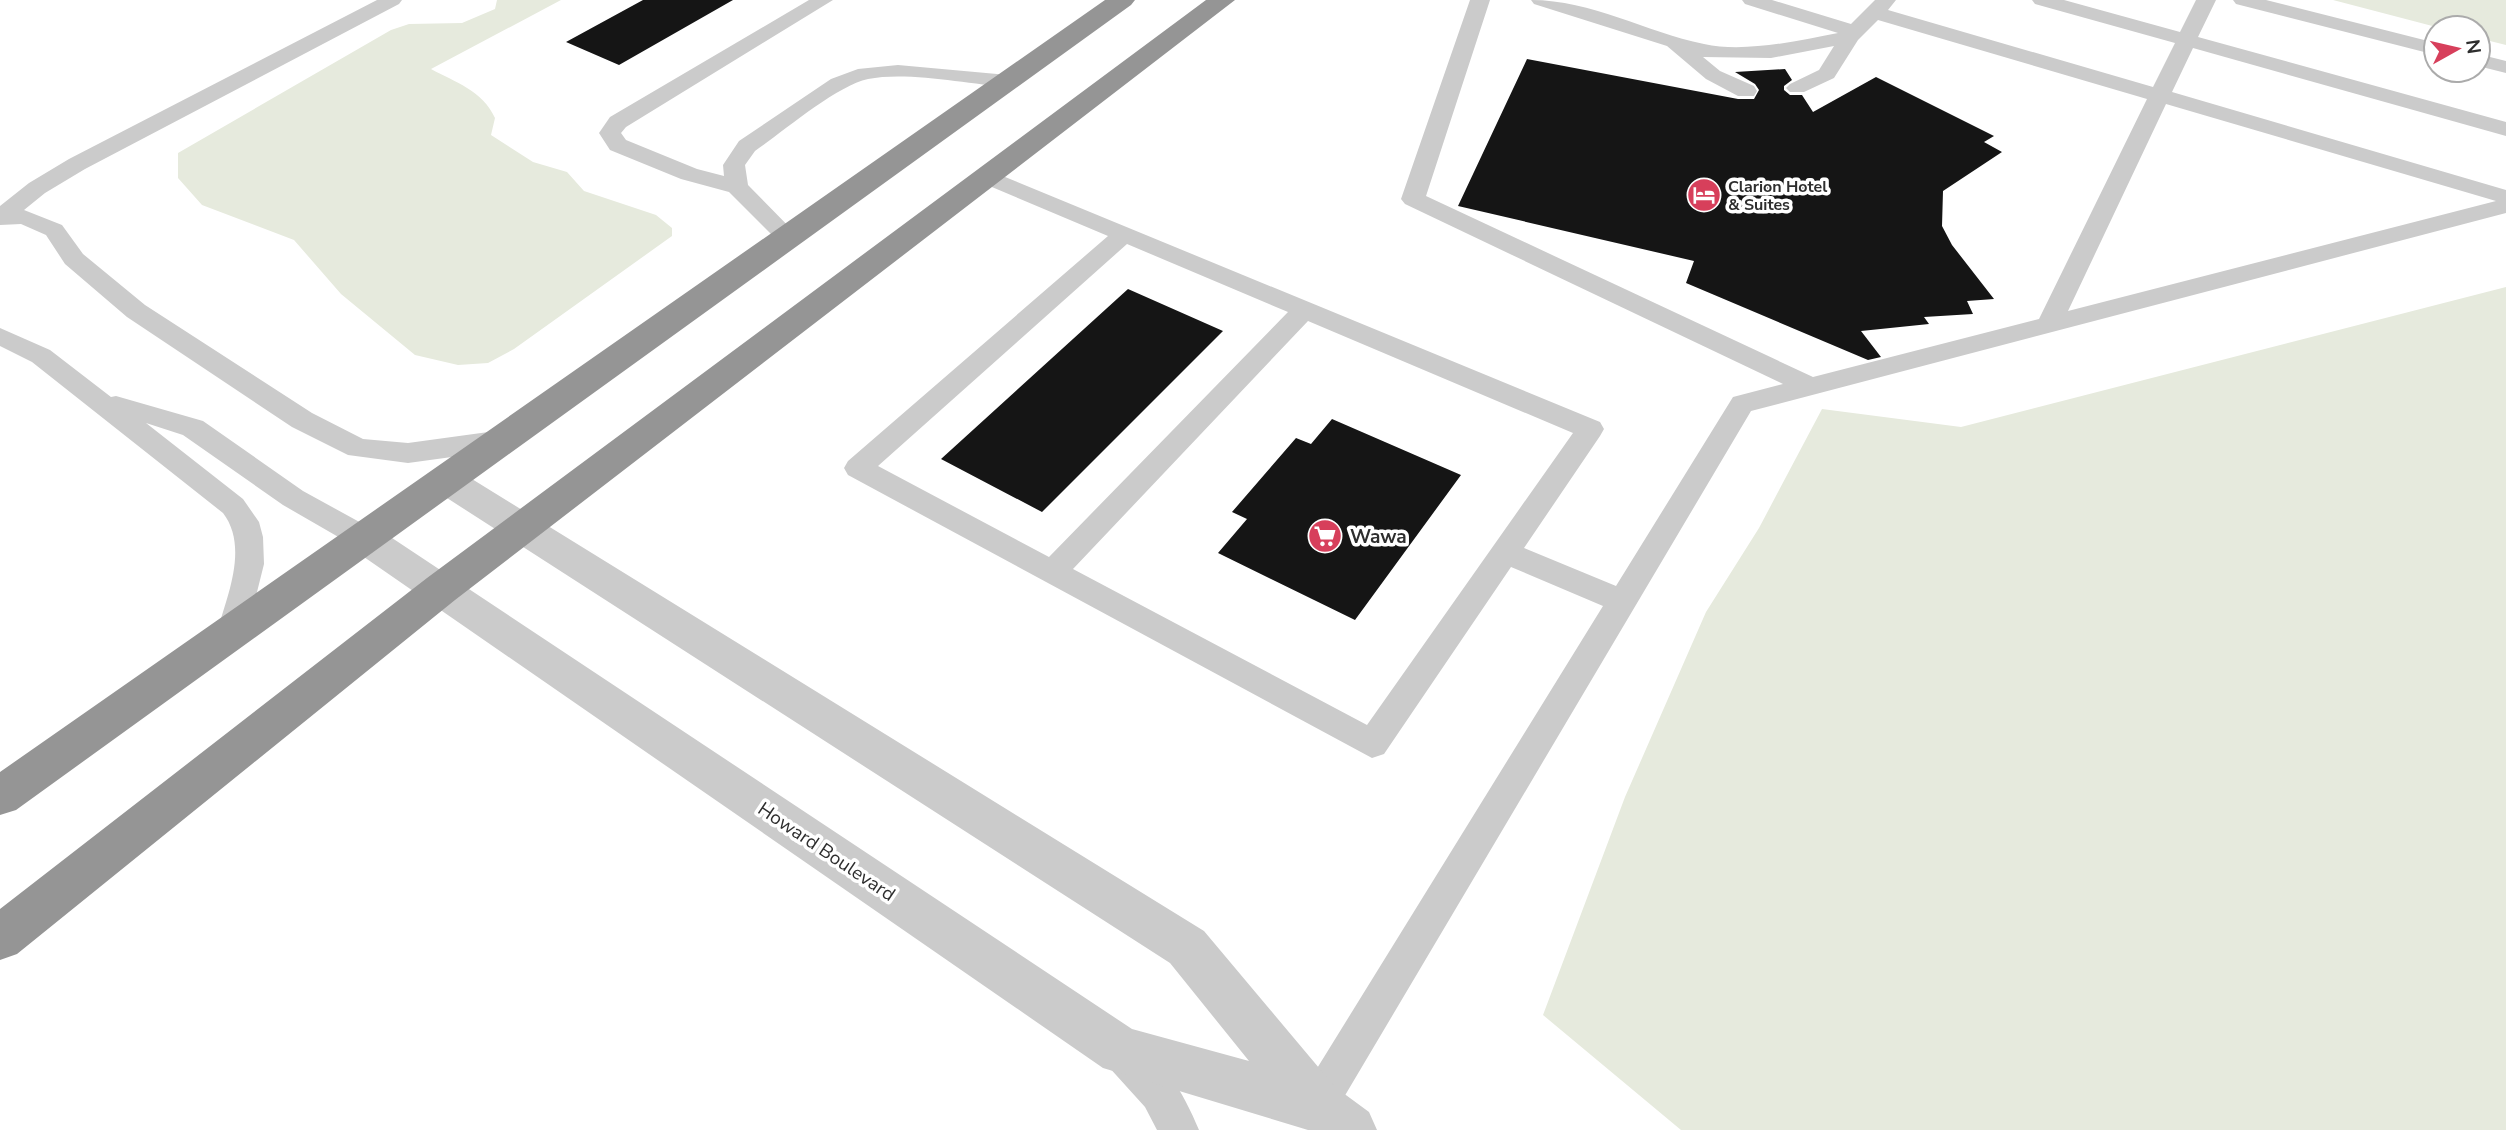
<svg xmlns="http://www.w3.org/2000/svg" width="2506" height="1130" font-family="'Nunito Sans',sans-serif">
<rect width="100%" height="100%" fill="#fff"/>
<path fill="#e6eadd" d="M497 0H561L431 69C455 82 483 91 495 118L491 135 533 162 567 172 584 191 656 215 672 228V236L514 349 488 363 458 365 415 355 341 294 294 240 202 205 178 178V153L391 30 409 24 462 23 495 9Z
M2333 0H2506V45L2478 38V28H2440Z
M2506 287V1130H1681L1543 1015 1625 797 1706 612 1759 528 1822 409 1961 427Z"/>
<path fill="#151515" d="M643 0H733L619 65 566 42Z
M1527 59 1738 99H1754L1759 90 1755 84 1735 72 1785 69 1792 80 1784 86V90L1790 95H1802L1813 112 1876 77 1994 136 1984 142 2002 152 1943 191 1942 226 1952 245 1994 299 1967 301 1973 314 1924 317 1929 324 1861 331 1881 357 1868 360 1686 283 1694 261 1458 206Z
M1128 289 1223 331 1042 512 941 459Z
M1332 419 1461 475 1355 620 1218 553 1247 519 1232 512 1296 438 1311 444Z"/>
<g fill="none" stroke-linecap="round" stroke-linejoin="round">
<path fill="#cbcbcb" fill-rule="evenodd" d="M377 0H402L399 4 85 169 45 193 24 210 62 225 83 254 145 305 312 413 363 439 408 443 503 430 513 433 517 440 513 447 503 450 408 463 348 455 292 427 127 317 65 264 46 235 21 224 0 225V206L29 183 69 159Z
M809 0H833L626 127 621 133 626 140 697 169 724 176 723 165 739 141 831 79 858 69 898 65 1008 75 1015 77 1019 81 1015 85 1008 87C968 84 907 71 868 79 836 86 784 131 755 151L745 165 748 185 799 237 795 242 787 244 779 242 729 192 681 179 610 150 599 133 610 117Z
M1470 0H1490L1426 196 1813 377 2039 319 2147 99 1878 20 1858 40 1834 78 1804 92H1790L1786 88 1790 84 1819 70 1834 46 1771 58 1703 57 1720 71 1754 86 1757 91 1754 96H1738L1706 79 1667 46 1534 4 1531 0C1592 0 1645 32 1704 44 1744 53 1797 41 1838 33L1745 4 1742 0H1772L1851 24 1875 0H1896L1888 10 2153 87 2175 43 2035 4 2032 0H2064L2180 32 2196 0H2216L2198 37 2506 122V136L2193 48 2172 92 2506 190V213L1751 411 1331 1119 1317 1125 1303 1119 1297 1105 1303 1091 1603 606 1511 567 1384 754 1372 758 848 475 844 468 848 461 1108 236 980 182 977 177 980 172 988 170 1600 422 1604 429 1600 436 1524 548 1616 586 1733 397 1783 384 1405 204 1401 199ZM2166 104 2496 201 2068 311ZM1127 244 1288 312 1049 557 878 466ZM1308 321 1573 433 1367 725 1073 569Z
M2233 0H2266L2436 43V55L2236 4Z
M2478 54 2506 61V73L2478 66Z
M0 328 50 350 111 397 116 396 203 421 303 491 374 530 379 538 374 546 364 549 354 546 283 505 183 435 146 423 243 499 259 522 263 537 264 564 247 632 243 641 232 644 221 641 217 632C227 596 249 547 223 513L32 362 0 346Z
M1121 1033C1159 1048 1184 1094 1199 1130H1157L1145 1107 1107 1065 1102 1052 1107 1039Z"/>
<path fill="#cbcbcb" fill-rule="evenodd" d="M446 467 459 471 1204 931 1335 1087 1369 1112 1377 1130H1308L1103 1068 351 548 345 538 351 528 364 524 377 528 1132 1029 1249 1061 1170 963 433 489 428 480 433 471Z"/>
<path fill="#959595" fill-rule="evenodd" d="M1105 0H1135L1131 5 16 810 0 815V772Z
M1206 0H1235L455 600 17 954 0 960V909L427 578Z"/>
</g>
<defs>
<g id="hotel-disc" transform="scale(1.75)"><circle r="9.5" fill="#d73f5b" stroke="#fff"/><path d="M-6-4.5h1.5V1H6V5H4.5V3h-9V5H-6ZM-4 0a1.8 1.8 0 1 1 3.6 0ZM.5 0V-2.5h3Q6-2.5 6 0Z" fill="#fff"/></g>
<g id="supermarket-disc" transform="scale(1.75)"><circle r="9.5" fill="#d73f5b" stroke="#fff"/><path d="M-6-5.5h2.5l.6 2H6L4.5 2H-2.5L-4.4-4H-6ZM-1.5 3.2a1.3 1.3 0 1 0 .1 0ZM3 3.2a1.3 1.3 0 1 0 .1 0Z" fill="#fff"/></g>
</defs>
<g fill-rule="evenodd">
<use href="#hotel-disc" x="1704" y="195"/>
<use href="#supermarket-disc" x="1325" y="536"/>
</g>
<g text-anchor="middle" stroke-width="7" stroke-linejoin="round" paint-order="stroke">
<g font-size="16" font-weight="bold" fill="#2e2e2e" stroke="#fff" text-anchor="start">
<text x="1728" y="192">Clarion Hotel<tspan x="1728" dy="18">&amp; Suites</tspan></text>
</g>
<g font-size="19" font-weight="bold" fill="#2e2e2e" stroke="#fff" text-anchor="start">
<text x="1350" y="543">Wawa</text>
</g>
<g font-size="19" fill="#2e2e2e" stroke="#fff">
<text transform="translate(827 851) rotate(34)" y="7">Howard Boulevard</text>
</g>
</g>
<g transform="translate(2457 49) rotate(82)"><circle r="33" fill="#ffffff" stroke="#ababab" stroke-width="2"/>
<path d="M0-5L12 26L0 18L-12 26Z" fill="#d73f5b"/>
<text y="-10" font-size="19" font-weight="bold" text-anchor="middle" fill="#2e2e2e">N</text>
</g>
</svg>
